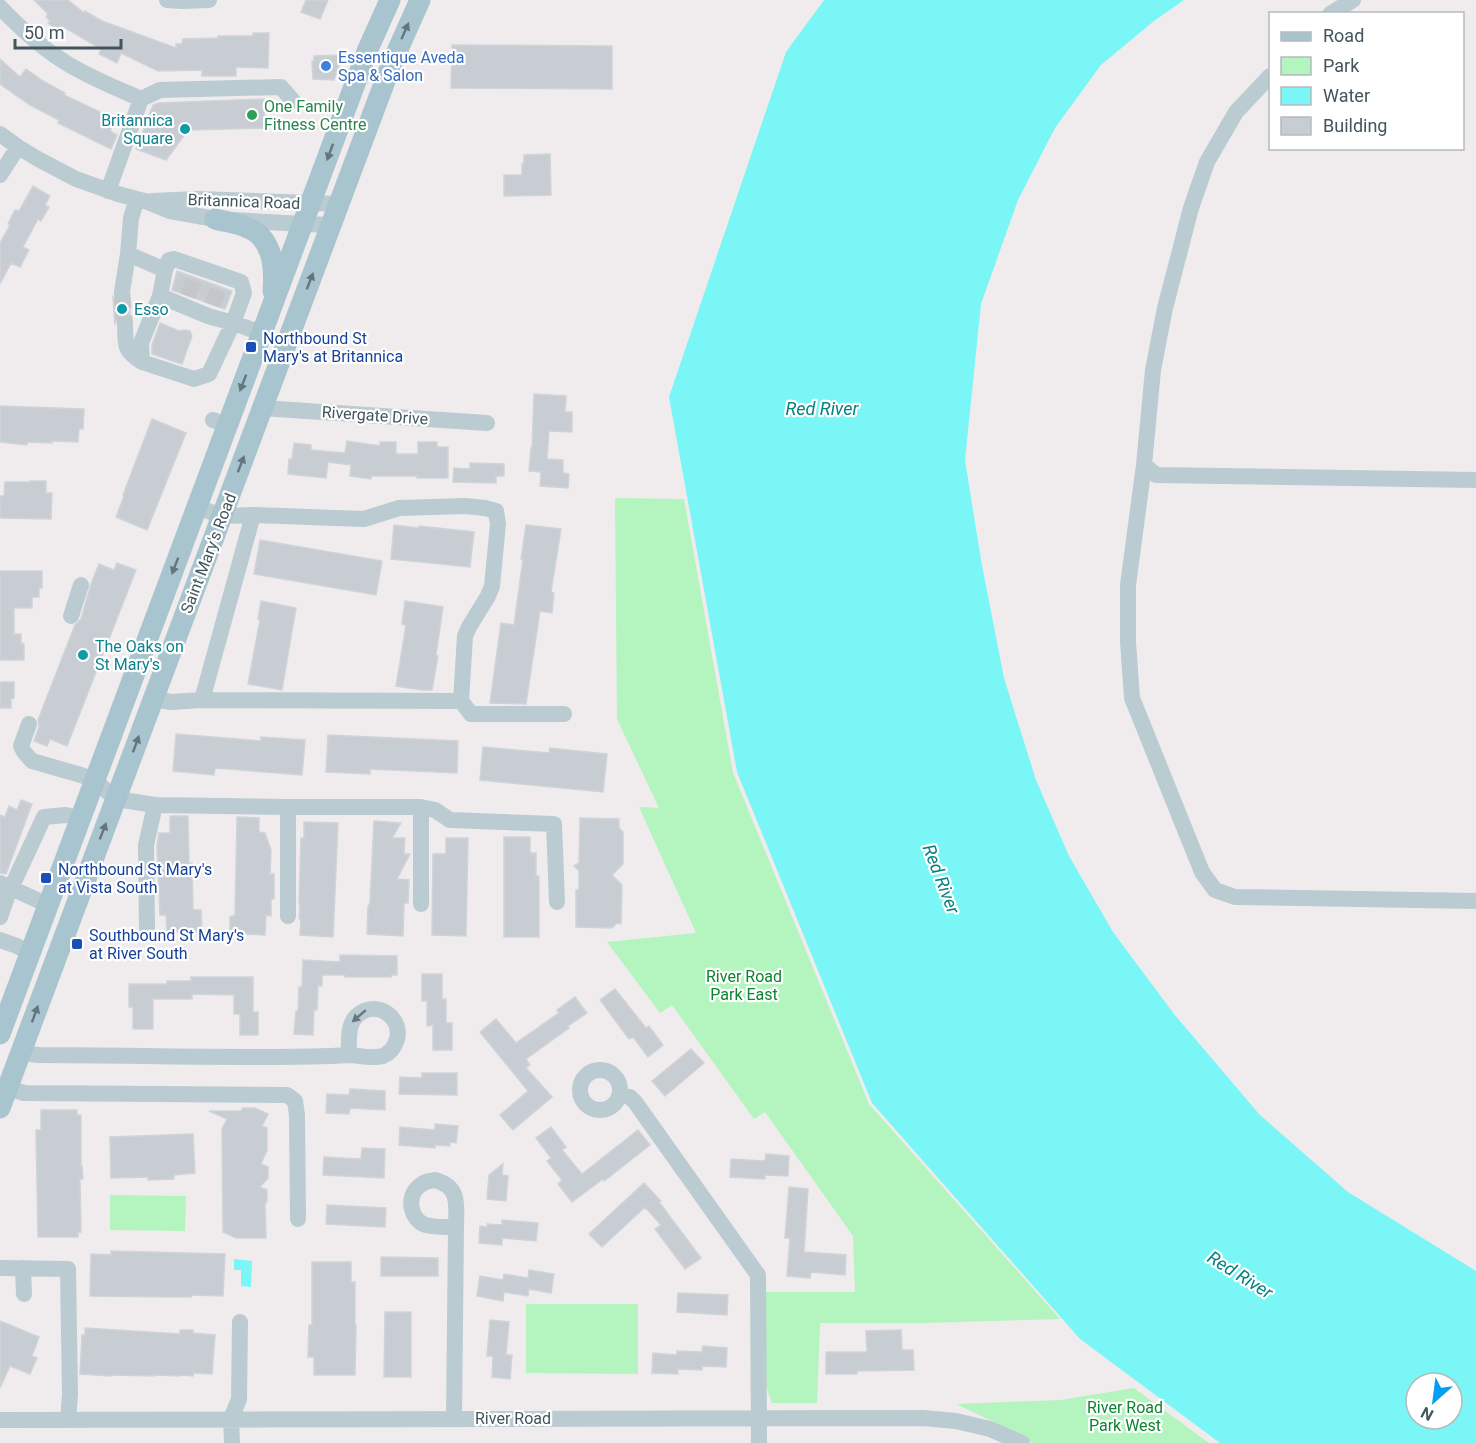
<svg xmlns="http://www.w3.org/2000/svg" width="1476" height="1443" font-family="Roboto,sans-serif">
<rect width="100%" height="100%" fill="#f0eced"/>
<path fill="#b4f4bf" d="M615 498 684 499 733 773 869 1104 1060 1319 925 1323H820L817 1403H772L766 1386V1292H855L853 1236 765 1112 754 1119 672 1005 660 1013 607 942 696 933 639 807 659 808 617 719Z
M110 1195 186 1196 185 1231 110 1230Z
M526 1304H638V1374L526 1373Z
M1134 1388 1209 1443H1033L994 1422 956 1404 1060 1400Z"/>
<path fill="#7bf6f6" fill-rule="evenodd" d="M824 0H1184L1154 21 1101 65 1055 128 1018 200 981 304 965 460 981 560 1004 678 1036 780 1069 856 1113 932 1174 1014 1259 1114 1348 1192 1476 1271V1443H1220L1080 1339 872 1103 737 772 669 397 786 52ZM1416 1383H1452V1419H1416Z
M234 1259 252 1261 251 1287 241 1286V1270H234Z"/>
<path fill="#c7cdd2" stroke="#cfd4d9" stroke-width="1.5" d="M34 0H68L84 13 85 11 102 21 176 48V44H182L183 39 218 38V36H253V33H269L268 68 236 67V76H202V70L158 71 121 53 117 63 99 54 101 49 62 26 57 31 48 23 50 21 46 17 48 14Z
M306 0H328L320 19 301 12Z
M452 45 612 46V89L451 88Z
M343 55 334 80 313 79 312 61H314V56Z
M0 59 20 77 26 69 43 81 65 93 64 95 115 119 110 131 117 135 111 149 58 123 59 120 30 105 0 84Z
M264 99 265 128 188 130 166 160 136 149 153 105 158 103Z
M550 154 551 195 504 196V175H522V164L524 163V155Z
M33 186 50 196 45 205 49 207 41 221 38 219 23 247 29 250 20 267 11 263 0 284V243L10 225 8 224 15 210 19 211Z
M177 271 232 291 225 309 172 290Z
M113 297 116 300 121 302H126L130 299V316L125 315 120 316 116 320 115 325Z
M160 323 179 331 185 330 190 331 192 336 182 364 152 354V345Z
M534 394 566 396 565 412H572V432L549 431 547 459 563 460V473L569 474 568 488 540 486 541 472 529 471 531 448 532 449Z
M0 406 84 409 83 429H79L78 442 52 441V443L27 442V445L0 442Z
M152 419 186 433 147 530 116 517 124 496 123 495Z
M347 441 380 446V442H396V454H418V442H437V447H448V478H417V476H371V479L350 476 351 465 328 462 326 478 288 474 289 459H292L294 443 311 445V450L345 453Z
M470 463 504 464V476H496V483L453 482 454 468 470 469Z
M30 481H46V493H52L51 519 0 518V496H4L5 482H30Z
M394 525 418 528 419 526 474 532 470 567 391 559Z
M526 525 561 529 551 592 554 593 552 613 540 611 526 704 490 703 501 623 514 625 523 559H521Z
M260 540 382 561 376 595 254 574Z
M117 563 136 570 67 746 50 739 47 746 34 741 39 727 38 720 75 625 81 619 91 584 99 564 114 570Z
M0 571H42V588H39V597H32V608H14V634H21V643L24 644V660H0Z
M261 601 296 608 282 690 248 684 260 620 258 619Z
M405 601 443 607 436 655 438 656 432 690H422L396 686 406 625 402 624Z
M0 682H14V698L11 699V708H0Z
M176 734 261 741V737L305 740 302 775 215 768 214 775 173 771Z
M328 735 458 741 457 773 370 769V774L326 772Z
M483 747 549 753 550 748 607 754 603 792 480 780Z
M21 800 32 804 6 874 0 873V815L5 817 9 806 17 810Z
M170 816H188L189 863H192L193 910H201L202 932H167L166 915H160L157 846 159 833H170Z
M237 817 259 818V832L265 833 271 850 270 874H274V899H271V916L266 915 265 935 230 933V917L235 915Z
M580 818 619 819V828L623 832V864L612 875 622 885 621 924 617 923 612 928 576 927V890H579V871L574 866 579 863Z
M374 821 401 823 392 838H405L404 854H410L397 879 409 880 408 903H404L403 936 367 934 368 907 370 903Z
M304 822 338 823 333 937 300 935 301 919H299L300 903H299L301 838H304Z
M504 837H530V853H536V876H539V937H504Z
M446 838H468L466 936 432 935 433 854H446Z
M340 955 397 956V975H391V977H345V975H322V986L318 985 317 1010H314L313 1035 294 1034 296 1011H298L299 987H302L303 960 340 962Z
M422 974H442V999H446V1023H452V1050H433V1025L427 1026V1001H422Z
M191 977H253V1012H258V1035H240V1014H234V995L192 994V999H153V1029H133V1007H129V984H167V981H191Z
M615 989 646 1028 649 1026 663 1045 648 1057 633 1037 629 1039 600 1000Z
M575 997 587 1013 568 1026 569 1028 526 1059 530 1065 526 1068 552 1097 513 1130 500 1115 528 1091 480 1032 496 1019 516 1043 559 1013 557 1010Z
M691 1049 704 1063 665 1096 652 1081Z
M422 1073H457V1095L399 1094 400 1077 422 1078Z
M350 1089 385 1091V1110L350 1108 349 1114 326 1113 327 1094 349 1095Z
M243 1108H255L268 1114 262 1126 267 1128V1150L261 1164 268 1167V1178L260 1187 267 1190V1201L265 1205 266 1238H236L223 1232 222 1129 227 1119 209 1111H241Z
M41 1110H77V1115H81V1166H82L83 1179H80L81 1232H78V1237H38L36 1130H41Z
M435 1124 458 1126 456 1143 450 1142V1146L435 1145V1148L399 1145 400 1127 435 1130Z
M551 1127 566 1147 562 1150 582 1174 638 1130 650 1145 604 1181 603 1179 572 1202 558 1184 562 1180 547 1161 551 1158 536 1138Z
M193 1134 195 1173 174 1175V1179L148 1180V1177L111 1178 110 1137Z
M362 1148 385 1149 384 1178 323 1175 324 1157 361 1159Z
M766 1154 789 1156 788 1176 765 1175V1179L730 1177 731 1159 765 1161Z
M503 1164 502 1175 508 1176 506 1201 487 1199 489 1175Z
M644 1183 661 1201 659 1202 701 1258 685 1269 655 1229 661 1225 645 1207 602 1247 589 1234Z
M789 1187 808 1189 804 1252 846 1255 845 1275 811 1272 810 1278 787 1276 790 1238H785Z
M327 1205 386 1208 385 1227 326 1224Z
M502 1220 538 1223 536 1241 502 1238V1245L479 1243 480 1226 487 1227V1224L502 1225Z
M111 1251 225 1254 223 1296 191 1295V1297H165L90 1296 91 1254 111 1255Z
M381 1257 438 1258V1276H381Z
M312 1262H351V1282H355V1325H356L355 1375H314V1357H308L309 1325H312Z
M529 1270 554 1274 551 1293 529 1289 528 1296 504 1292 503 1301 477 1296 480 1276 503 1280 504 1274 528 1278Z
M678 1293 728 1295 727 1315 677 1312Z
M385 1312H411V1377H384Z
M490 1320 509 1322 506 1355H512L510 1379 492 1377 493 1356H487Z
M0 1321 39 1337 32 1356 37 1358 30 1374 10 1366 0 1388Z
M85 1328 180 1334V1330H193V1333L215 1335 212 1374 194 1373 193 1376 180 1375V1376L154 1375V1376L111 1375V1376L80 1374 82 1335H85Z
M901 1330 902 1350H913L914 1370 857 1371V1374H826V1352H867L866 1331Z
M703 1346 727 1348 726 1367 702 1366V1370L678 1369V1374L652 1373 653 1353 677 1355V1351L702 1352Z"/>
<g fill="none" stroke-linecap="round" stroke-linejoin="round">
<path stroke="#c4c6c9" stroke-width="16" stroke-dasharray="16 8" stroke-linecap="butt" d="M122 292 125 325
M188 296 195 277
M212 305 219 286"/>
<path stroke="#bacbd1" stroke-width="16" d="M167 0 182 1 209 0
M0 7C20 28 43 49 68 64 91 78 116 88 141 99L108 191
M1330 14 1353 0
M1270 76 1236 112 1207 162 1191 208 1165 308 1153 370 1144 465 1128 585V642L1132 698 1202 872 1215 890 1235 897 1476 901
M141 99 160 90 281 87 293 101
M0 134 18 147 38 159 76 179 118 194 148 202 170 211 215 219 303 224 332 225
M0 175 18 147
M137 199 131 218 128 254 165 270 160 296 141 343 142 362 194 379 209 374 233 323 208 316 160 296
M152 201 197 199 339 204
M165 270 169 260 174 259 241 282 244 293 233 323 262 333
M122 292 128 254
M125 325C126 346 123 350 142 362
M262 408 487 423
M213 420 227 425
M1144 465 1156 475 1476 480
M197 507 222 516 253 515 364 519 399 508 465 506 485 508 496 511 498 524 492 586 488 596 469 627 465 636 461 701
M71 616 81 585
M153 699 171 702 202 700 461 701 471 714H564
M202 700 253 515
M29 724 21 746 24 752 32 761 81 775 94 780 116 799 155 805 288 807H421L435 810 450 820 554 824 557 902
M421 807V904
M0 883 48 905
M0 895 7 897 0 917
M7 897 44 817 66 815 80 818
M288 916V807
M147 928 146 845 155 805
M0 940 17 946 30 953
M21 1053 39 1055C135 1055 232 1059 328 1056 336 1056 343 1055 351 1055 361 1056 373 1059 383 1056 390 1053 395 1046 397 1039 402 1020 382 1003 364 1011 346 1019 349 1039 349 1055
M580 1090a20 20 0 1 1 40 0a20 20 0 1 1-40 0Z
M8 1088 24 1093 287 1095 295 1101 297 1115 298 1219
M620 1095 630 1097 635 1102 758 1275 759 1443
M435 1180C461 1187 456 1206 456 1227 446 1227 432 1228 423 1224 408 1215 407 1193 422 1184 426 1181 431 1181 435 1180Z
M0 1268 68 1269 70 1394 68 1420
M23 1268 24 1294
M454 1418 456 1227
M0 1420 923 1418 956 1421 990 1429 1022 1443
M232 1443 231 1419 239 1399 240 1322"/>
<path stroke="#a8c4cf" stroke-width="21" d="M215 219C226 222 238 223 248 228 273 238 275 267 273 291
M0 1034 368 49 390 0
M0 1108 391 65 420 0"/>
</g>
<defs><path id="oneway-solid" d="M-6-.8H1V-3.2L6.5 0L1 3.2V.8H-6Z" transform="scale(1.5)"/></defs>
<g fill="#61767e">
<use href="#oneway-solid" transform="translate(405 31) rotate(-66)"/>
<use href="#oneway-solid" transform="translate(330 152) rotate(110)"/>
<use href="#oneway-solid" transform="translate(310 281) rotate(-69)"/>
<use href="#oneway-solid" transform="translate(243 383) rotate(111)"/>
<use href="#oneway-solid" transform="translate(241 464) rotate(-69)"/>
<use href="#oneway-solid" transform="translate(175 566) rotate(111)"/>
<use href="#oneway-solid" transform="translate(136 744) rotate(-70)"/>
<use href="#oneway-solid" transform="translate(103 831) rotate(-69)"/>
<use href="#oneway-solid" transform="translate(35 1014) rotate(-70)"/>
</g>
<use fill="#66787f" href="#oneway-solid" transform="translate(359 1016) rotate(139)"/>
<circle fill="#3f7fe0" stroke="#fff" stroke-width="2" cx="326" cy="66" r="6"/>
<circle fill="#2e9e5b" stroke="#fff" stroke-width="2" cx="252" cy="115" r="6"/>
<g fill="#0f9aa8" stroke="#fff" stroke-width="2">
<circle cx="185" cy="129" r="6"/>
<circle cx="122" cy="309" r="6"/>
<circle cx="83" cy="655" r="6"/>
</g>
<g fill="#1a4fb4" stroke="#fff" stroke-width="2">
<rect x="245" y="341" width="12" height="12" rx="3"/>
<rect x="40" y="872" width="12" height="12" rx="3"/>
<rect x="71" y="938" width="12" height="12" rx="3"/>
</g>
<g text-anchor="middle" stroke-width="4.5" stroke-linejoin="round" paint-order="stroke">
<g font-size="16" fill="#366cbe" stroke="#fff" text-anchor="start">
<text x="338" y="63">Essentique Aveda<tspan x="338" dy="18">Spa &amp; Salon</tspan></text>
</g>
<g font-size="16" fill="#27864d" stroke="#fff" text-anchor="start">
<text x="264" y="112">One Family<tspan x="264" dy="18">Fitness Centre</tspan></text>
</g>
<g font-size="16" fill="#0d838f" stroke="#fff" text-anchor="start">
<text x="173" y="126" text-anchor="end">Britannica<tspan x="173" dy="18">Square</tspan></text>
<text x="134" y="315">Esso</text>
<text x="95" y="652">The Oaks on<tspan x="95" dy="18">St Mary's</tspan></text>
</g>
<g font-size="16" fill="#42555c" stroke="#fff">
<text transform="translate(244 201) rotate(2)" y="6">Britannica Road</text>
<text transform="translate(375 415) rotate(4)" y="6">Rivergate Drive</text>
<text transform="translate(208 553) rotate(-69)" y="6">Saint Mary's Road</text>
<text x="513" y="1424">River Road</text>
</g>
<g font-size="16" fill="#164399" stroke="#fff" text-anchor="start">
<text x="263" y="344">Northbound St<tspan x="263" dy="18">Mary's at Britannica</tspan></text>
<text x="58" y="875">Northbound St Mary's<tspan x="58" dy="18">at Vista South</tspan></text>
<text x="89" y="941">Southbound St Mary's<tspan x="89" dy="18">at River South</tspan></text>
</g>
<g font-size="16" fill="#0b852f" stroke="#fff">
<text x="744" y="982">River Road<tspan x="744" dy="18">Park East</tspan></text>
<text x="1125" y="1413">River Road<tspan x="1125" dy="18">Park West</tspan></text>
</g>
<g font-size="18" font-style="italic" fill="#058181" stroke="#fff">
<text x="822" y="415">Red River</text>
<text transform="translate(941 879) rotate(69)" y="6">Red River</text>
<text transform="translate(1240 1275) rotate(32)" y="6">Red River</text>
</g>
</g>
<rect x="1269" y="12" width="195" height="138" fill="#ffffff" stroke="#b3bbbe" stroke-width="1.5"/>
<rect x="1281" y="32" width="30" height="9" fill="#a8c4cf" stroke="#b3bbbe" stroke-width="1.5"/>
<text x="1323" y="42" font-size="18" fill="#42555c">Road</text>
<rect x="1281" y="57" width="30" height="18" fill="#b4f4bf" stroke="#b3bbbe" stroke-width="1.5"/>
<text x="1323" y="72" font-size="18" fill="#42555c">Park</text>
<rect x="1281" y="87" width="30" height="18" fill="#7bf6f6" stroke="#b3bbbe" stroke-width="1.5"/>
<text x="1323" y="102" font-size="18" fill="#42555c">Water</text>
<rect x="1281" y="117" width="30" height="18" fill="#c7cdd2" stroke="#b3bbbe" stroke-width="1.5"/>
<text x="1323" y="132" font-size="18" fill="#42555c">Building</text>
<g transform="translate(1434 1401) rotate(208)"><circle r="28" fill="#ffffff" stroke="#b3bbbe" stroke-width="1.5"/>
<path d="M0-4.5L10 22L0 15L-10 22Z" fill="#039df2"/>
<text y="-9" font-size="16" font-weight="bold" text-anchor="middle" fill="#42555c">N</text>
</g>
<path d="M15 39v9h106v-9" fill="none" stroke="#42555c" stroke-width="3"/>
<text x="24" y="39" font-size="18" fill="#42555c" stroke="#ffffff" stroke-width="4.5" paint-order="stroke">50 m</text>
</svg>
